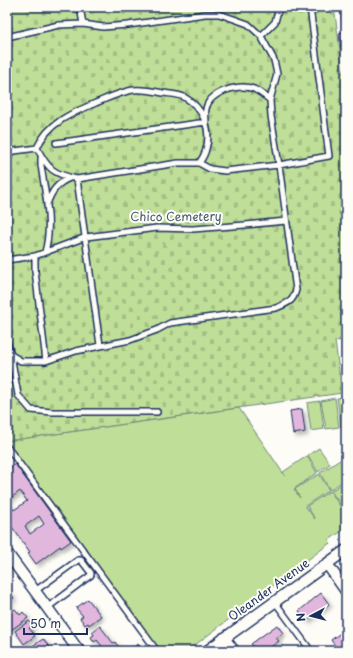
<svg xmlns="http://www.w3.org/2000/svg" width="353" height="658" font-family="'Playpen Sans',sans-serif">
<defs>
<pattern id="cemetery-stones" width="16" height="16" patternUnits="userSpaceOnUse"><rect width="16" height="16" fill="#bfdf98"/><path d="M2 7V4a2 2 0 0 1 4 0v3zM10 15v-3a2 2 0 0 1 4 0v3z" fill="#a4c085"/></pattern>
<filter id="shadow"><feDropShadow dx="3" dy="3" stdDeviation="2" flood-color="#0004"/></filter>
</defs>
<rect width="100%" height="100%" fill="#fdfcf7"/>
<filter id="ink" filterUnits="userSpaceOnUse"><feTurbulence type="fractalNoise" baseFrequency=".025" numOctaves="2"/><feDisplacementMap in="SourceGraphic" scale="8" xChannelSelector="R" yChannelSelector="G"/><feConvolveMatrix kernelMatrix="1 2 1 2 8 2 1 2 1" color-interpolation-filters="sRGB"/></filter>
<g filter="url(#ink)">
<path fill="url(#cemetery-stones)" stroke="#6d877b" d="M7 7H334L346 94V340L335 341 342 393 7 441Z"/>
<path fill="#bfdf98" stroke="#6d877b" d="M346 397V426L341 427 337 398Z
M335 398 339 427 326 429 321 401Z
M320 401 324 429 311 431 307 403Z
M239 408 285 476 283 472 307 456 317 473 294 489 300 498 295 489 319 474 329 490 305 506 315 519 307 506 330 491 346 515V528L329 540 330 543 187 651H160L7 441Z
M319 448 330 464 318 472 308 455Z
M343 458 346 462V479L330 490 320 473Z
M346 481V504L342 507 331 491Z"/>
<path fill="#e2b7dd" stroke="#1b2f5e" fill-rule="evenodd" filter="url(#shadow)" d="M346 12V49H341L339 33 343 32 341 13Z
M302 409 305 432 293 434 290 411Z
M15 464 71 541 61 548 60 546 36 564 28 553 30 552 7 520V470ZM20 491 27 501 14 510 7 501ZM39 516 44 524 30 534 25 526Z
M7 589 14 598 9 601V604L12 607 7 611Z
M321 593 329 604 306 621 299 611Z
M88 599 101 616 89 625 88 623 85 625 80 618 83 616 76 608Z
M15 609 20 615 23 612 28 618 11 630 7 625 8 623 7 615Z
M29 621 33 625 29 628 35 636 24 644 15 631Z
M277 625 283 633 276 638 279 641 268 649 270 651H256L251 644Z
M100 626 113 643 115 642 118 646 116 648 118 650 116 651 105 650 97 640 94 642 91 637 94 635 92 632Z
M346 629V651H337L338 650 331 640Z
M43 639 52 650 50 651H34L31 647Z
M138 644 143 651H131L130 650Z"/>
<g fill="none" stroke-linecap="round" stroke-linejoin="round">
<g stroke="#1b2f5e" stroke-width="8">
<path id="lane" d="M80 7 83 24
M261 36 275 22 279 7
M7 37 59 25 83 24 103 27 128 25 205 14H219L234 19 248 24 261 36 274 60 277 74 270 100 271 116 279 165 296 290C293 302 288 303 276 308L170 323 157 330 130 340 76 351 46 361H21L11 355 7 342
M56 143 206 122C206 118 205 113 206 109 209 92 239 83 254 89 260 92 265 96 270 100
M37 148C48 169 53 174 77 179L178 163H199L210 169 225 171 279 165 329 156 310 7
M37 148C48 122 74 112 98 102 110 97 121 92 133 90 143 89 153 91 163 93 170 94 178 94 184 97 203 107 212 130 206 149 205 154 202 159 199 163
M7 152 37 148
M41 158V165C45 194 53 223 45 252
M77 179 100 345
M47 204C52 191 57 183 70 178
M35 256V271L46 361
M7 260 35 256 86 237 157 228 193 229 245 225 286 221
M11 355 18 395 31 410 52 412H157
M7 449 8 448 157 651
M35 591 78 560H81L91 573V575L47 608
M275 602 311 651"/>
</g>
<g stroke="#1b2f5e" stroke-width="13">
<path id="street" d="M7 553 79 651
M327 564 346 591
M224 638 234 651
M207 651 346 550"/>
</g>
<use href="#lane" stroke="#fdfcf7" stroke-width="5"/>
<use href="#street" stroke="#fdfcf7" stroke-width="10"/>
</g>
</g>
<g text-anchor="middle" stroke-width="4" stroke-linejoin="round" paint-order="stroke">
<g font-size="12" fill="#445b6c" stroke="#fdfcf7">
<text x="176" y="221">Chico Cemetery</text>
</g>
<g font-size="12" fill="#1b2f5e" stroke="#fdfcf7">
<text transform="translate(269 590) rotate(-36)" y="4">Oleander Avenue</text>
</g>
</g>
<rect width="353" height="658" fill="none" stroke="#fdfcf7" stroke-width="24"/>
<rect x="12" y="12" width="329" height="634" fill="none" stroke="#1b2f5e" stroke-width="1.5" filter="url(#ink)"/>
<g transform="translate(311 616) rotate(263)" stroke="#fdfcf7" stroke-width="3" paint-order="stroke">
<path d="M0-3L7 15L0 10L-7 15Z" fill="#1b2f5e"/>
<text y="-6" font-size="11" font-weight="bold" text-anchor="middle" fill="#1b2f5e">N</text>
</g>
<path d="M24 628v6h63v-6" fill="none" stroke="#1b2f5e" stroke-width="2"/>
<text x="30" y="628" font-size="12" fill="#1b2f5e" stroke="#fdfcf7" stroke-width="3" paint-order="stroke">50 m</text>
</svg>
